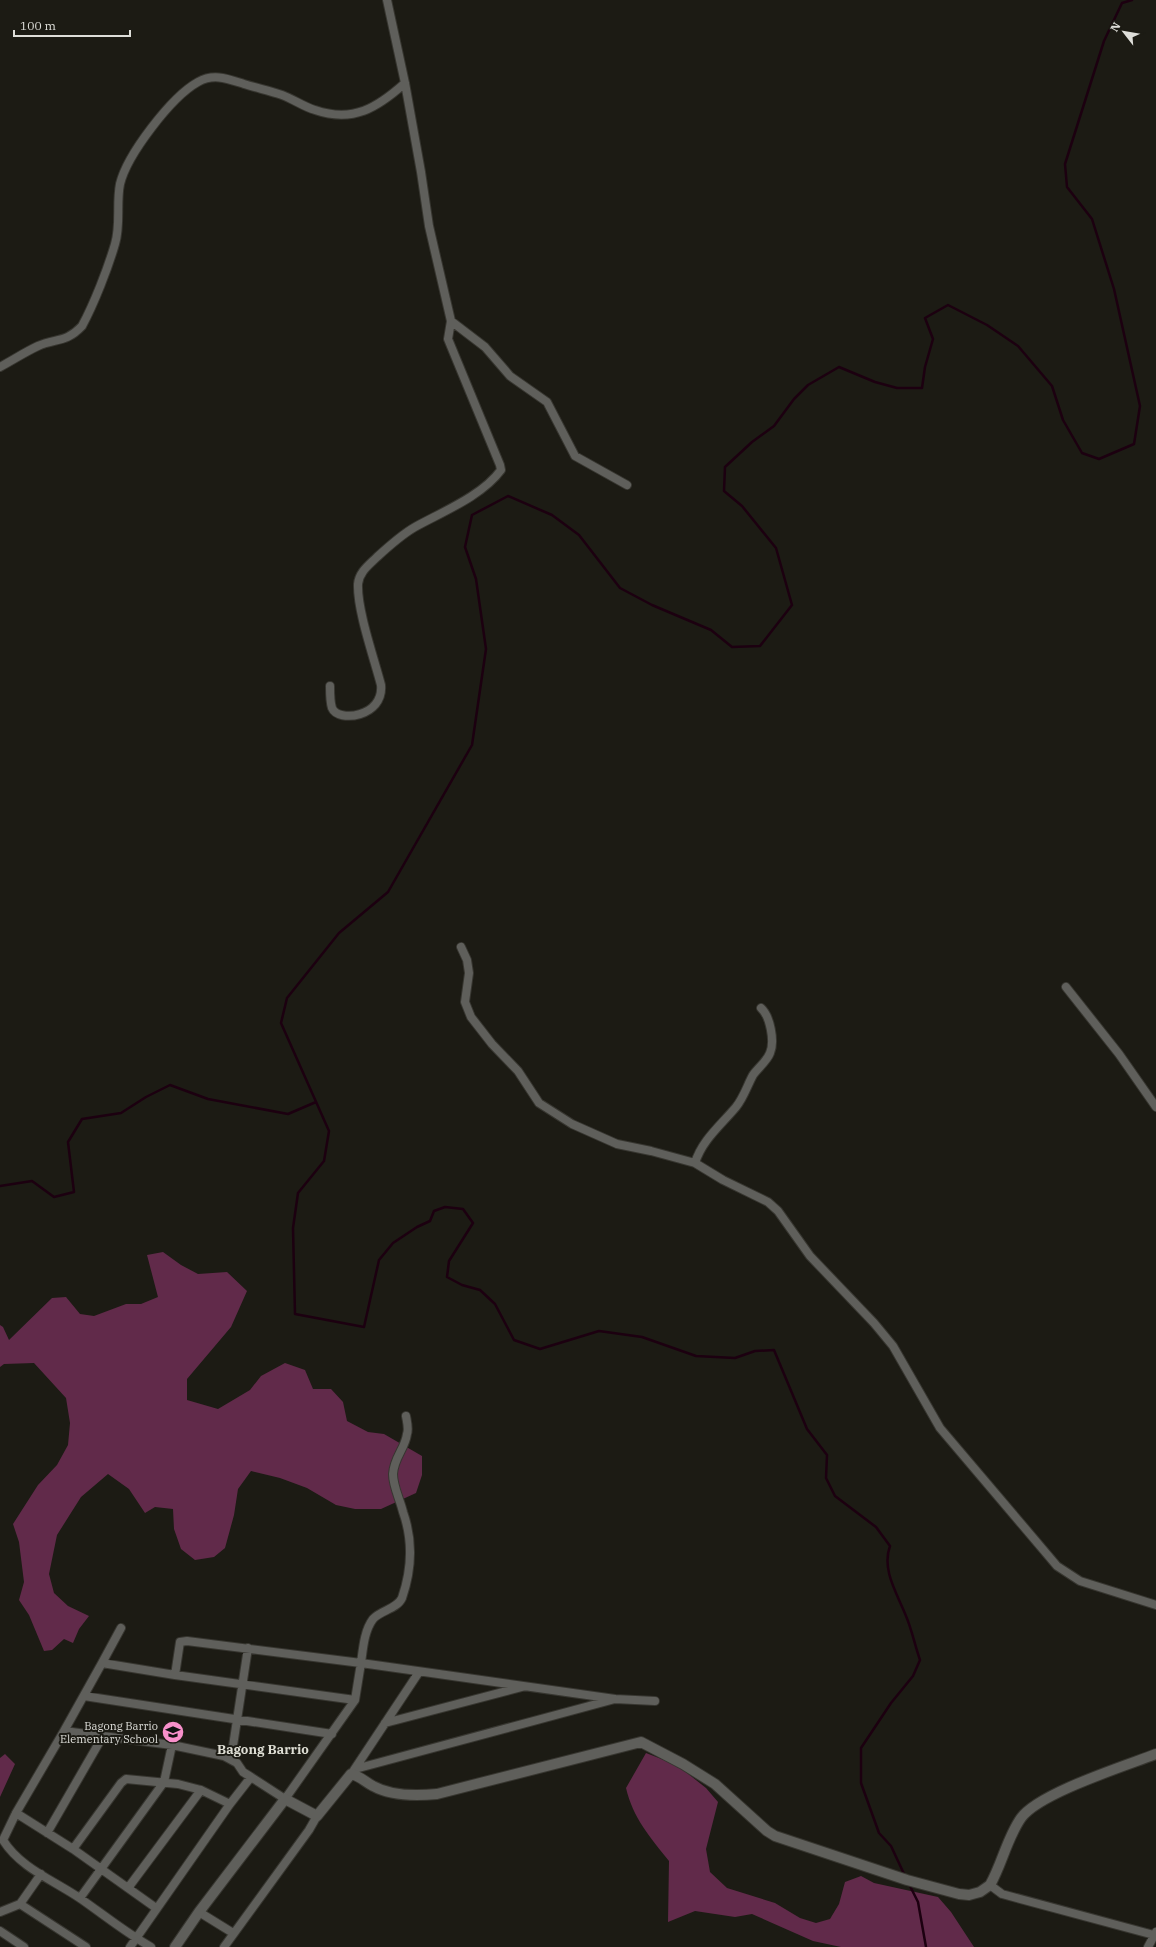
<svg xmlns="http://www.w3.org/2000/svg" width="1156" height="1947" font-family="'IBM Plex Serif',serif">
<rect width="100%" height="100%" fill="#1c1b14"/>
<path fill="#612a4a" d="M163 1252 181 1265 198 1274 227 1272 247 1291 231 1327 187 1379V1400L218 1409 250 1390 261 1376 285 1363 305 1370 313 1389H331L343 1402 347 1421 368 1432 384 1434 422 1456V1475L416 1493 381 1509H355L336 1505 307 1488 280 1478 251 1471 238 1489 234 1515 225 1548 214 1557 195 1560 181 1549 174 1529 173 1509 155 1507 145 1513 129 1489 108 1474 81 1497 57 1535 49 1574 54 1593 68 1606 89 1616 79 1629 73 1643 64 1639 52 1650 44 1651 29 1615 19 1600 24 1582 19 1542 13 1524 38 1485 57 1465 68 1445 70 1423 66 1398 34 1363 4 1364 0 1367V1325L3 1327 9 1340 52 1298 66 1297 80 1314 94 1316 126 1304H141L158 1297 147 1255Z
M646 1753 677 1765 706 1788 718 1802 706 1849 710 1872 727 1888 775 1903 800 1918 816 1923 830 1919 839 1904 845 1882 861 1876 874 1883 938 1897 951 1912 974 1947H841L813 1941 752 1914 735 1917 695 1911 668 1922 669 1861C650 1837 633 1818 626 1788Z
M5 1754 15 1764 0 1797V1758Z"/>
<g fill="none" stroke-linecap="round" stroke-linejoin="round">
<path stroke="#1c0010" stroke-width="2.5" d="M0 1186 32 1181 54 1197 74 1192 68 1142 82 1119 121 1113 146 1097 170 1085 208 1099 288 1114 316 1102
M905 1876 891 1846 879 1833 861 1783V1748L891 1703 913 1676 920 1660C915 1646 912 1630 906 1616 898 1595 881 1570 890 1546L876 1527 835 1496 826 1478 827 1455 807 1429 774 1350 755 1351 735 1358 696 1356 642 1337 599 1331 540 1349 514 1340 495 1304 480 1290 462 1285 447 1277 449 1261 473 1223 463 1209 445 1207 434 1211 430 1221 417 1227 393 1243 379 1260 364 1327 295 1314 293 1228 298 1193 324 1161 329 1131 281 1023 287 998 339 933 388 892 472 745 486 649 476 579 465 547 472 515 508 496 552 515 579 535 620 588 652 605 711 630 732 647 760 646 792 605 776 548 742 506 724 491 725 467 752 442 774 426 794 399 808 385 839 367 875 382 897 388H922L925 367 933 339 925 318 948 305 987 325 1018 346 1052 386 1063 420 1082 453 1099 459 1134 444 1140 406 1114 289 1092 219 1067 187 1065 164 1104 41 1122 3 1132 0
M909 1884 918 1902 926 1947"/>
<g stroke="#373630" stroke-width="10">
<path id="minor" d="M451 321 485 347 510 376 547 402 575 456 627 485
M0 367C13 360 25 352 38 346 56 338 66 343 82 326 94 304 108 268 115 244 121 225 116 204 120 184 127 155 171 97 198 82 214 73 228 79 244 84 257 88 270 91 282 95 293 99 304 107 315 110 353 123 377 108 405 83
M330 686C330 692 330 702 332 708 338 723 384 717 381 685 374 658 357 610 358 584 359 572 369 565 377 557 389 546 401 535 415 527 442 512 482 496 501 470L500 465 448 339 451 321 429 226 421 172 405 83 387 0
M461 947 467 960 469 973 465 1002 471 1017 492 1044 518 1071 539 1103 572 1124 617 1144 651 1151 695 1163 723 1180 768 1202 778 1211 810 1256 874 1323 893 1346 940 1428 1057 1566 1080 1581 1156 1605
M1066 987 1119 1054 1156 1107
M695 1163C702 1140 721 1125 736 1107 744 1097 747 1086 753 1075 758 1068 767 1061 770 1053 775 1041 770 1016 761 1008
M102 1663 121 1628
M175 1675 180 1642 187 1641 361 1663C363 1649 364 1631 373 1619 381 1610 397 1609 402 1598 412 1569 413 1540 403 1512 400 1499 393 1487 393 1474 394 1457 405 1449 407 1434 409 1429 407 1422 406 1416
M84 1696 332 1734
M615 1699 655 1701
M385 1723 522 1687
M64 1731 102 1663 175 1675 355 1700
M231 1759 248 1648
M354 1770 419 1672
M16 1813 73 1849
M47 1833 103 1736
M990 1885 1002 1894 1154 1935
M128 1888 201 1790
M80 1898 164 1782 172 1745
M20 1904 41 1874
M156 1908 73 1849 121 1783 126 1779 178 1784 201 1790 230 1804
M0 1912 20 1904 86 1947
M199 1912 233 1933
M0 1931 24 1947
M130 1947 230 1804 251 1777 285 1799 355 1700 361 1663 615 1699 355 1769
M151 1947C126 1933 104 1915 81 1899 55 1881 20 1868 3 1840L16 1813 64 1731 172 1745 224 1756 237 1763 243 1772 251 1777
M224 1947 309 1830 317 1816
M1148 1947 1156 1932"/>
</g>
<g stroke="#373630" stroke-width="12">
<path id="tertiary" d="M175 1947 199 1912 285 1799 317 1816 351 1774C360 1776 365 1782 373 1786 391 1796 417 1796 437 1794L641 1742 683 1764 715 1784 767 1831 775 1836 907 1880 959 1894 969 1895 980 1892 990 1885C1002 1864 1007 1838 1021 1818 1039 1793 1125 1766 1156 1754"/>
</g>
<use href="#minor" stroke="#5f5f5b" stroke-width="8"/>
<use href="#tertiary" stroke="#5f5f5b" stroke-width="10"/>
</g>
<defs>
<g id="school-disc" transform="scale(1.15)"><circle r="9.5" fill="#f890cb" stroke="#1c1b14"/><path d="M0-5L7-2L0 1L-7-2ZM-4 1L0 2.5L4 1V4Q0 6-4 4Z" fill="#111"/></g>
</defs>
<g fill-rule="evenodd">
<use href="#school-disc" x="173" y="1732"/>
</g>
<g text-anchor="middle" stroke-width="4" stroke-linejoin="round" paint-order="stroke">
<g font-size="11" fill="#deded9" stroke="#1c1b14" text-anchor="end">
<text x="158" y="1730">Bagong Barrio<tspan x="158" dy="13">Elementary School</tspan></text>
</g>
<g font-size="13" font-weight="bold" fill="#ddddd3" stroke="#1c1b14">
<text x="263" y="1754">Bagong Barrio</text>
</g>
</g>
<g transform="translate(1124 32) rotate(301)" stroke="#1c1b14" stroke-width="3" paint-order="stroke">
<path d="M0-3L7 15L0 10L-7 15Z" fill="#deded9"/>
<text y="-6" font-size="11" font-weight="bold" text-anchor="middle" fill="#deded9">N</text>
</g>
<path d="M14 30v6h116v-6" fill="none" stroke="#deded9" stroke-width="2"/>
<text x="20" y="30" font-size="12" fill="#deded9" stroke="#1c1b14" stroke-width="3" paint-order="stroke">100 m</text>
</svg>
